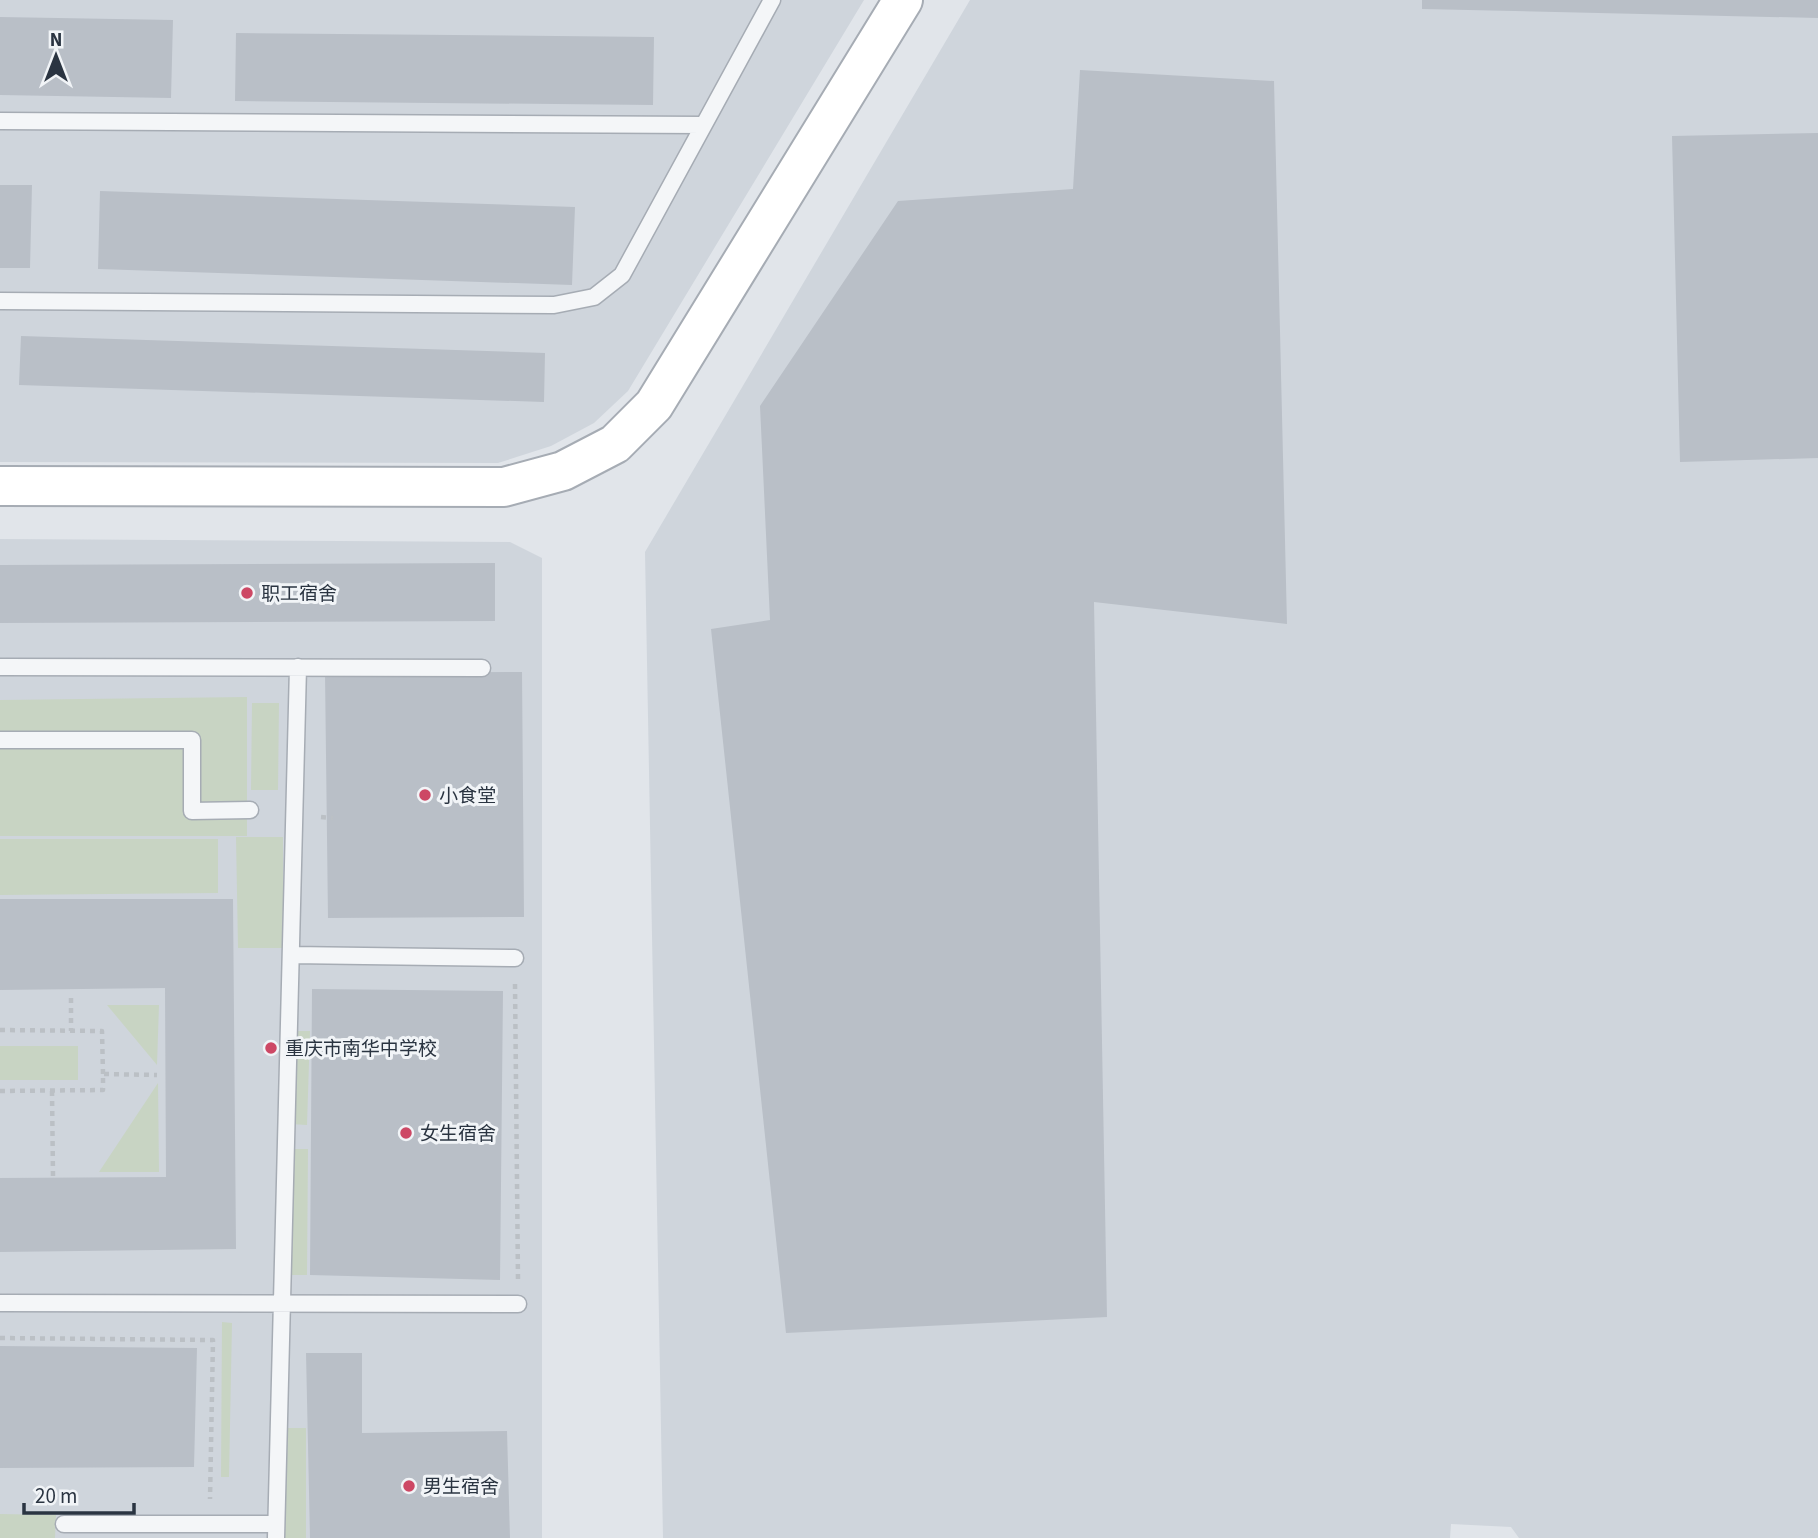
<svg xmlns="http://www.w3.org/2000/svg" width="1818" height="1538" font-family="'Source Sans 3','Noto Sans SC',sans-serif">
<rect width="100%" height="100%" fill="#e1e5ea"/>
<path fill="#cfd5dc" d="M0 0H864L628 391 594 423 551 446 498 463 0 462Z
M970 0H1818V1538H1519L1511 1527 1451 1524 1450 1538H663L645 552Z
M0 539 510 542 542 558V1538H0Z"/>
<path fill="#c8d4c3" d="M247 697V836H0V700Z
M252 703H279L278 790H251Z
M236 837H283V948H238Z
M0 839H218V893L0 895Z
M107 1005H159L157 1065Z
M293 1031H310L307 1125 290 1124Z
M0 1046H78V1080H0Z
M158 1083 159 1172H99Z
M289 1149H308L307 1275H287Z
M222 1322 232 1323 229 1477H221Z
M286 1428H306V1538H285Z
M0 1514 56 1515 55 1538H0Z"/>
<path fill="#b9bfc7" d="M1422 0H1818V18L1422 9Z
M0 17 173 20 171 98 0 95Z
M236 33 654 37 653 105 235 101Z
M1080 70 1274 81 1287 624 1094 602 1107 1317 786 1333 711 629 770 620 760 406 898 201 1073 189Z
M1818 133V458L1680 462 1672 136Z
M0 185H32L30 268H0Z
M100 191 575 207 572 285 98 269Z
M21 336 545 353 544 402 19 385Z
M495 563V621L0 623V565Z
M522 672 524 917 328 918 325 673Z
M0 899H233L236 1249 0 1252V1178L166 1177 165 988 0 990Z
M312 989 503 991 500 1280 310 1275Z
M0 1346 197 1348 194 1467 0 1468Z
M306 1353H362V1433L507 1431 510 1538H310Z"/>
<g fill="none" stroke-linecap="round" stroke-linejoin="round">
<g stroke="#a6acb4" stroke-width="19">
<path id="lane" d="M0 121 703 125
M0 301 554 305 594 297 622 275 772 0
M0 667 482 668
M0 740H192V811L250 810
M292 955 515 958
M0 1303 518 1304
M64 1524H276
M276 1538 298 667"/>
</g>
<g stroke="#a6acb4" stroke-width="42">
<path id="secondary" d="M0 486 504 487 563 471 615 444 654 405 903 0"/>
</g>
<path stroke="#bbc0c5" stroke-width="4.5" stroke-dasharray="5 5" stroke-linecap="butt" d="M321 817 333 818
M515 984 518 1280
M71 998V1031
M0 1030 102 1031 103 1074
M0 1091 103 1090V1074L157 1075
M52 1091 53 1176
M0 1338 213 1340 210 1499"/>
<use href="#lane" stroke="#f4f6f8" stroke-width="16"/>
<use href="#secondary" stroke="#fff" stroke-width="38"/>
</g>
<g fill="#cd4865" stroke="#f1f4f7" stroke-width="2.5">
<circle cx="247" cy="593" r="7"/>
<circle cx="425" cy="795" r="7"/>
<circle cx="271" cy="1048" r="7"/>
<circle cx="406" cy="1133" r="7"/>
<circle cx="409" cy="1486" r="7"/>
</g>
<g text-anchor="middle" stroke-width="6" stroke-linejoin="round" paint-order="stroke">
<g font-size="19" fill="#2a3441" stroke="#f1f4f7" text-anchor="start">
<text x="261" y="600">职工宿舍</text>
<text x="439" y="802">小食堂</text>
<text x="285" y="1055">重庆市南华中学校</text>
<text x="420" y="1140">女生宿舍</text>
<text x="423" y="1493">男生宿舍</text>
</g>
</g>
<g transform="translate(56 56)" stroke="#f1f4f7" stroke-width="5" paint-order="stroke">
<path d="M0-5L12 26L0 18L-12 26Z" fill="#2a3441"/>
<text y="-10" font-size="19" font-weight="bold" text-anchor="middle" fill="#2a3441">N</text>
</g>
<path d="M24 1503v10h110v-10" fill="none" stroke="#2a3441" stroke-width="3.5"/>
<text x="35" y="1503" font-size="21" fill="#2a3441" stroke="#f1f4f7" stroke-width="5" paint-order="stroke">20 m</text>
</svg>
